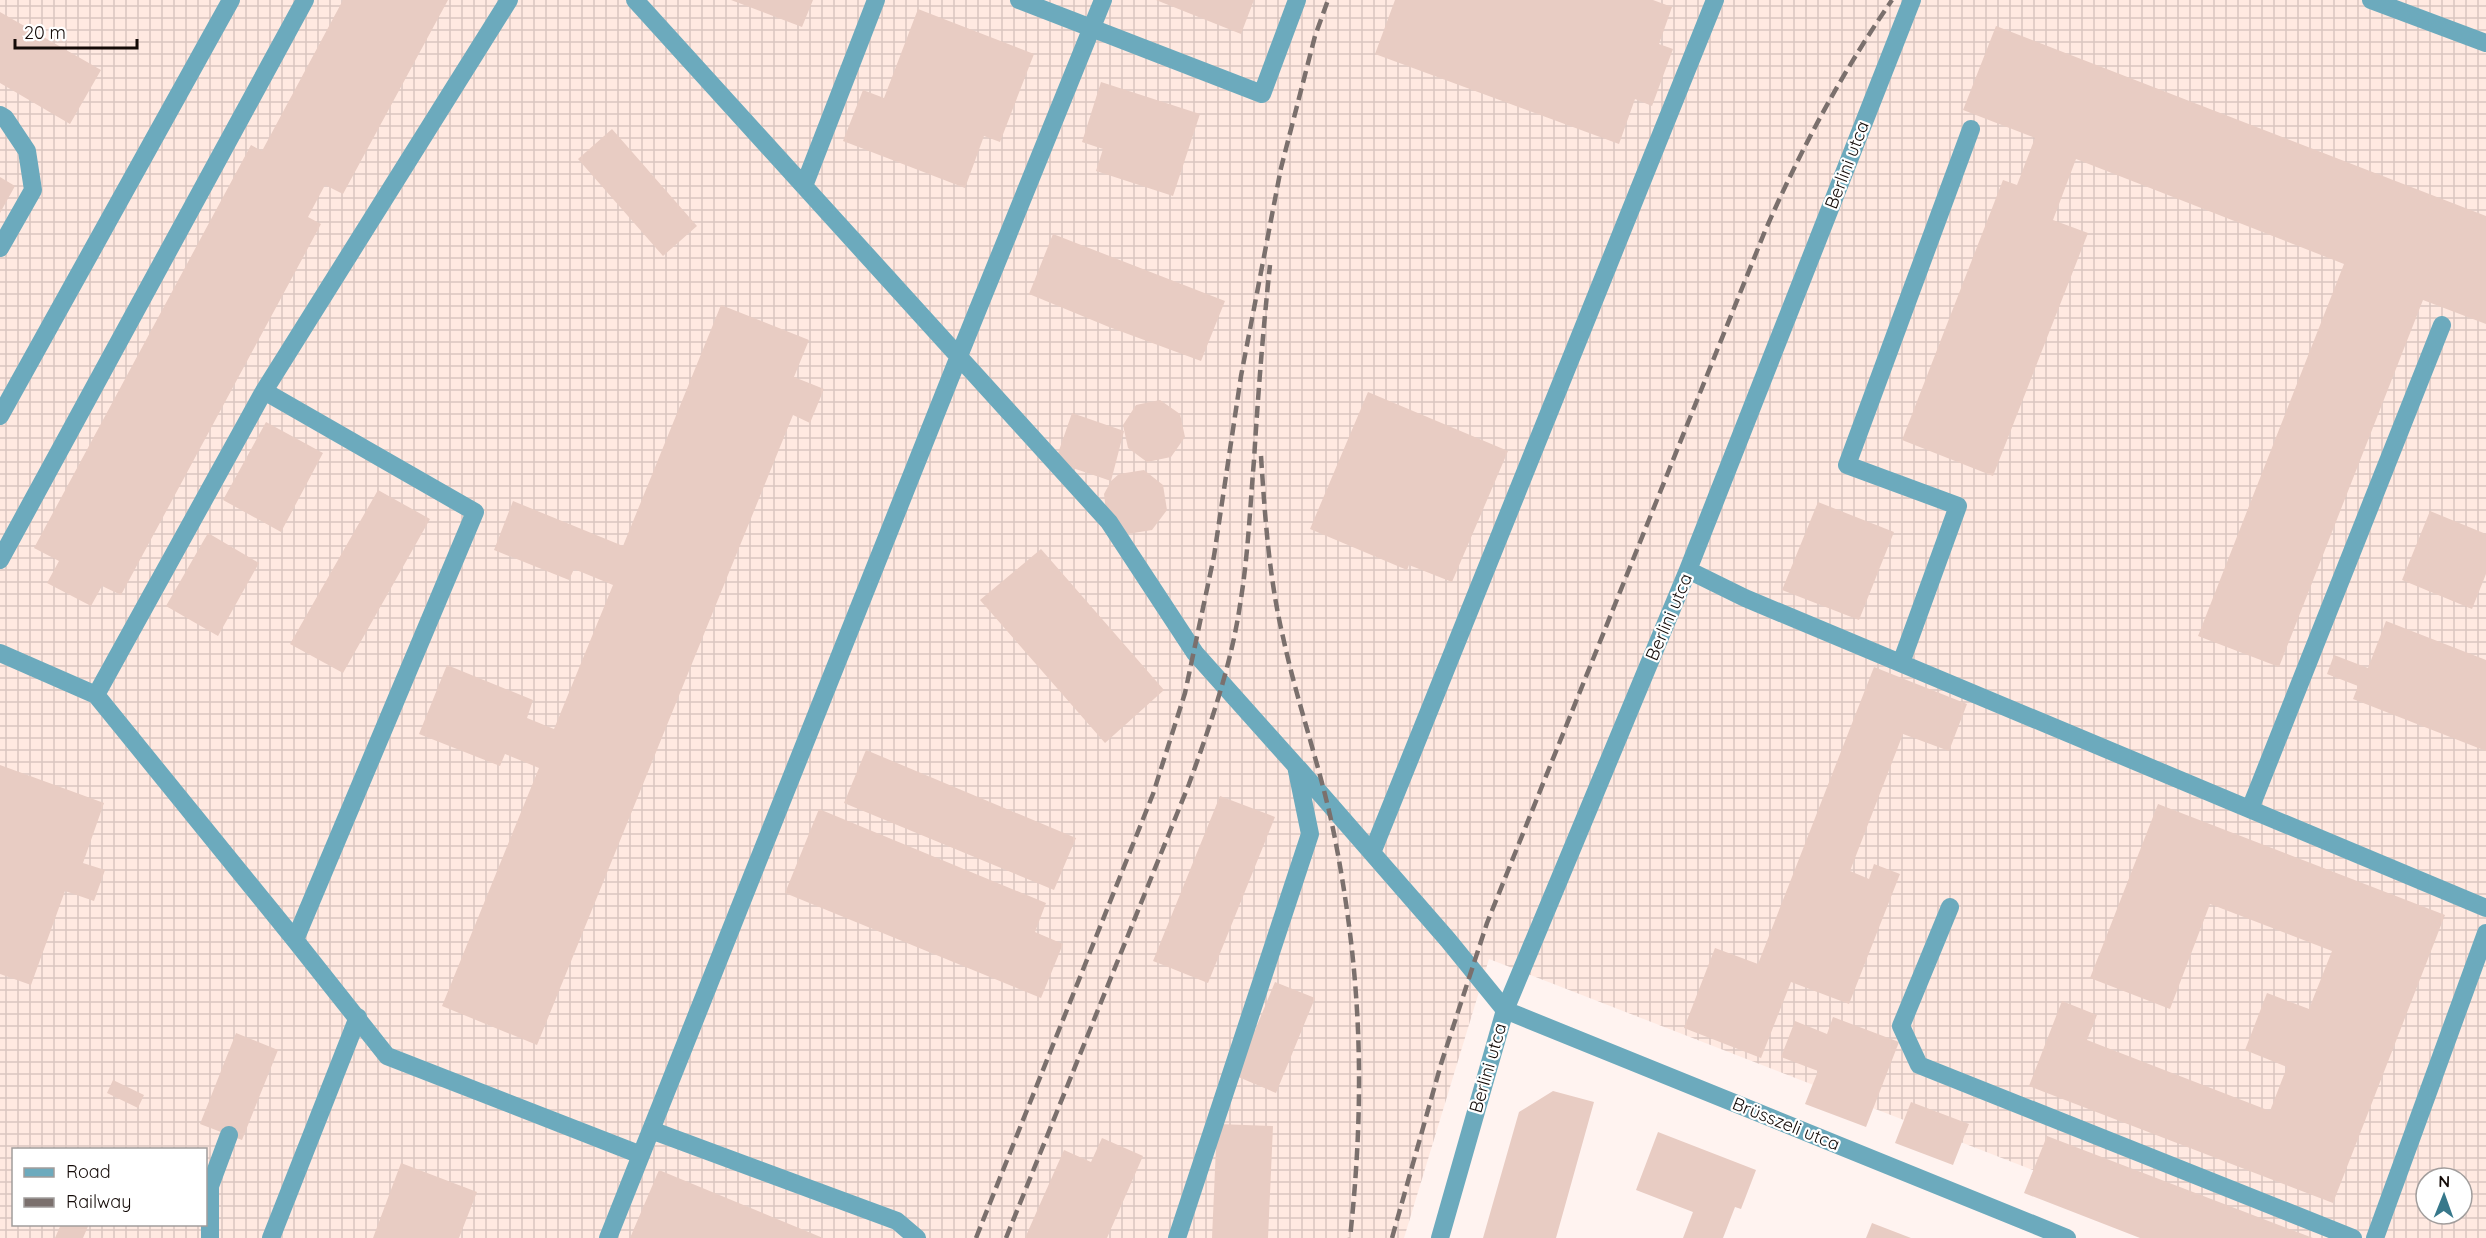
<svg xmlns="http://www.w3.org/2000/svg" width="2486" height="1238" font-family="Quicksand,sans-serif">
<defs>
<pattern id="industrial-grid" width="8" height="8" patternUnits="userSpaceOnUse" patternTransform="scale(1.5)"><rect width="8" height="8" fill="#ffe9e1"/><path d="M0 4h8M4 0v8" fill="none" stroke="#dac6c0"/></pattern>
</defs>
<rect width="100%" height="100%" fill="#fff3f0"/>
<path fill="url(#industrial-grid)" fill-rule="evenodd" d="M0 0H2486V1238H2208L1489 959 1404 1238H0ZM14 1150H206V1224H14ZM2426 1178H2462V1214H2426Z"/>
<path fill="#e8ccc3" d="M343 0H448L343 194 325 185 308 217 321 224 121 595 102 586 91 606 47 583 59 561 34 548 251 145 262 151Z
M731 0H813L802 27Z
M1156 0H1254L1241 34Z
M1395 0H1653L1672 7 1659 44 1673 49 1652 106 1635 99 1619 144 1375 54Z
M918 9 1034 54 1000 142 984 136 965 188 843 141 863 90 884 98Z
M0 12 101 70 70 124 0 83Z
M1996 26 2486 216V324L2423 300 2279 667 2198 636 2344 264 2076 159 2053 220 2088 233 1993 476 1902 440 2003 180 2017 185 2035 138 1963 110Z
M1101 82 1200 114 1173 196 1096 171 1103 149 1082 142Z
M612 129 697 226 663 256 578 159Z
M0 177 15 186 0 213Z
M1053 234 1225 301 1201 361 1109 327 1029 294Z
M721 305 809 340 794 377 824 389 810 423 793 415 537 1045 442 1006 539 768 505 754 500 766 419 734 447 665 533 700 527 718 554 729 613 585 574 569 569 580 494 550 513 501 623 546Z
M1368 392 1508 451 1452 582 1409 565 1407 570 1310 529Z
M1160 400 1180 414 1185 437 1171 457 1147 462 1128 448 1123 425 1136 405Z
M1072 413 1124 431 1111 481 1055 462Z
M266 422 323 453 281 532 223 500Z
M1144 470 1163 485 1167 510 1152 530 1127 534 1107 519 1104 494 1111 481 1119 474Z
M378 490 430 519 343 673 290 644Z
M1818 502 1894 532 1859 620 1782 590Z
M2430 511 2486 534V574L2472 609 2402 580Z
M208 533 259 563 218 636 166 606Z
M1041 549 1164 690 1105 743 980 600Z
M2386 621 2486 660V751L2353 699 2358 686 2327 674 2334 655 2368 668Z
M1874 667 1967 704 1949 751 1903 734 1850 871 1869 879 1874 864 1900 874 1849 1004 1791 982 1761 1058 1684 1028 1715 948 1758 964Z
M866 750 1076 838 1054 890 844 803Z
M0 765 104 803 83 863 105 870 94 901 65 891 31 985 0 974Z
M1220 796 1275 817 1208 983 1153 961Z
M2158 804 2445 915 2333 1203 2029 1086 2062 1001 2097 1015 2087 1040 2270 1111 2287 1067 2245 1050 2267 993 2309 1009 2332 951 2210 904 2170 1009 2090 978Z
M819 809 1046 903 1035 932 1063 944 1041 998 785 893Z
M1275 982 1315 998 1276 1093 1236 1076Z
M1833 1017 1899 1042 1866 1127 1805 1104 1818 1071 1781 1057 1795 1021 1827 1034Z
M236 1033 278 1050 242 1140 200 1124Z
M113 1080 144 1095 138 1108 107 1093Z
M1553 1091 1594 1102 1556 1238H1483L1519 1112Z
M1911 1102 1969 1124 1953 1165 1895 1143Z
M1217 1124 1273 1126 1268 1238H1212Z
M1658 1132 1756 1170 1741 1209 1735 1207 1723 1238H1683L1693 1212 1636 1190Z
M2047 1136 2313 1238H2140L2024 1193Z
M1102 1138 1143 1156 1107 1238H1025L1064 1150 1091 1162Z
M401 1163 477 1192 459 1238H373Z
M659 1170 823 1238H630Z
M1872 1223 1911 1238H1866Z
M61 1224H89L83 1238H55Z"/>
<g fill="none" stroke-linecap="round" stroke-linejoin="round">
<path stroke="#6caabd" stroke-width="18" d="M509 0 264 391 96 695 295 940 387 1056 641 1155
M635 0 1109 522 1195 653 1296 766 1310 834 1177 1238
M1019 0 1262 94 1297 0
M2371 0 2486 43
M0 115 5 118 27 151 33 190 0 248
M804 186 876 0
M264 391 475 512 295 940
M0 416 231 0
M0 560 305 0
M1688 570 1745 598 2486 908
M0 653 96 695
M1901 663 1958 506 1847 465 1971 129
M1298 768 1448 940 1505 1010 2067 1238
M2250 809 2442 325
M1372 853 1715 0
M1950 907 1901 1026 1919 1065 2353 1238
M651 1130 897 1221 917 1238
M210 1238V1186L229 1135
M271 1238 358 1017
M608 1238 959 356 1103 0
M1440 1238 1505 1010 1688 570 1912 0
M2375 1238 2486 933"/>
<path stroke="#7b706d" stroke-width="4.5" stroke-dasharray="12 6" stroke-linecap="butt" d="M1261 456C1265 517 1269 578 1283 637 1298 707 1323 774 1336 844 1362 981 1365 1099 1350 1238
M976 1238 1153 794 1185 693 1214 556 1241 376 1281 168 1315 36 1328 0
M1006 1238 1189 784C1210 726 1231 666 1240 605 1248 557 1250 508 1254 460 1258 395 1263 330 1270 265
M1392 1238 1441 1064 1487 923 1765 231C1801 149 1841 74 1892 0"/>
</g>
<g text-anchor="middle" stroke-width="4.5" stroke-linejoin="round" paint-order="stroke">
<g font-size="18" fill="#140b08" stroke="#fff">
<text transform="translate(1847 165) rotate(-69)" y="6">Berlini utca</text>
<text transform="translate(1669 617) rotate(-67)" y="6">Berlini utca</text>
<text transform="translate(1488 1068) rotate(-74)" y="6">Berlini utca</text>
<text transform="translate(1786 1124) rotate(22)" y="6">Brüsszeli utca</text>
</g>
</g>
<rect x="12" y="1148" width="195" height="78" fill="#ffffff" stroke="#a19d9c" stroke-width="1.5"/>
<rect x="24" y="1168" width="30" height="9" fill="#6caabd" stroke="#a19d9c" stroke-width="1.5"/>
<text x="66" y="1178" font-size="18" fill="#140b08">Road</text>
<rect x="24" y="1198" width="30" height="9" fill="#7b706d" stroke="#a19d9c" stroke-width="1.5"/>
<text x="66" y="1208" font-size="18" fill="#140b08">Railway</text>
<g transform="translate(2444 1196) rotate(1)"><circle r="28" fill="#ffffff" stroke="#a19d9c" stroke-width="1.5"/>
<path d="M0-4.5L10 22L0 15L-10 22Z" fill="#37788b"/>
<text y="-9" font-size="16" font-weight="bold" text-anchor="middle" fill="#140b08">N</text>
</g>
<path d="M15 39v9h122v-9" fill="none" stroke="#140b08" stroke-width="3"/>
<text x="24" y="39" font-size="18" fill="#140b08" stroke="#ffffff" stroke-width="4.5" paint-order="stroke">20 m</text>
</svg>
